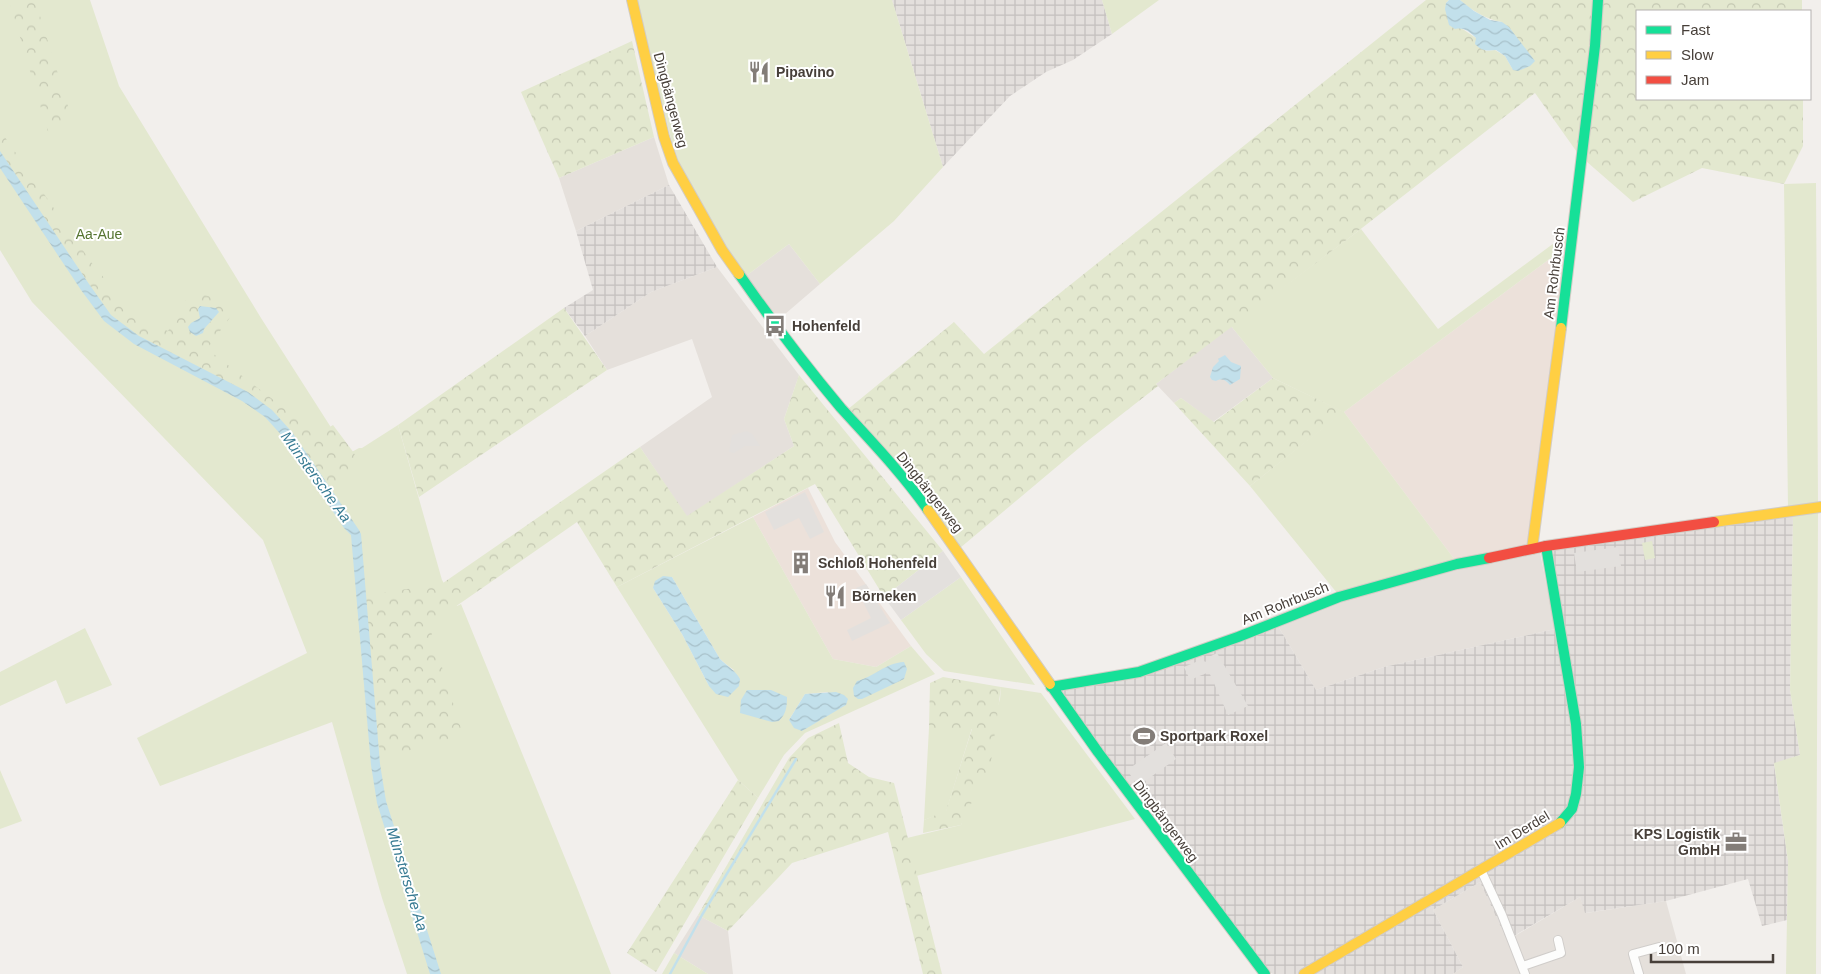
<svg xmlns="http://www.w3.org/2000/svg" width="1821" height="974" font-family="Arial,sans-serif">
<defs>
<pattern id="industrial-grid" width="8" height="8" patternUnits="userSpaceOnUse" patternTransform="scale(1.25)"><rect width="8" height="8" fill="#e3dfdc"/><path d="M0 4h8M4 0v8" fill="none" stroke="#c4c0be"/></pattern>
<pattern id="forest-crowns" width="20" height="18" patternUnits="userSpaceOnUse" patternTransform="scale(1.25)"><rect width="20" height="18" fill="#e3e8cf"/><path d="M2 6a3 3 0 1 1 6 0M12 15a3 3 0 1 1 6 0" fill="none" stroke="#c4c8b2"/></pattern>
<pattern id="water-waves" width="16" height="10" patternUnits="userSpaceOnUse" patternTransform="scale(1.25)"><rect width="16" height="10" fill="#c2e0eb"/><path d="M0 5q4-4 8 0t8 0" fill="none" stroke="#a8c1ca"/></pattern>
</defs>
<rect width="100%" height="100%" fill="#f2efec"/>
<path fill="#e5e0db" d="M654 137 669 185 576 231 559 178Z
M789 244 820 284 777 321 746 276Z
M717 267 799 375 784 419 794 446 687 517 640 447 712 397 692 339 607 370 585 336 651 292Z
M1231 326 1273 378 1213 422 1181 398 1174 403 1156 384Z
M1540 552 1555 629 1384 667 1316 690 1278 626 1341 601 1458 570Z
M1480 882 1508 940 1580 897 1586 913 1666 901 1686 974H1453L1463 967 1433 910Z
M698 915 728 931 733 974H708L674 953Z"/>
<path fill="#ece1da" d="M1567 246 1530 544 1455 560 1344 412Z
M808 488 835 542 911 646 876 667 833 659 753 517Z"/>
<path fill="url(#industrial-grid)" d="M892 0H1102L1112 34 1073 60 1046 72 1010 96 943 167Z
M669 185 717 267 651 292 585 336 564 308 593 290 576 231Z
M1793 516 1790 690 1800 755 1774 764 1788 861 1787 920 1762 926 1748 879 1666 901 1585 913 1580 897 1507 940 1480 882 1433 910 1463 967 1453 974H1273L1269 972 1058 690 1132 678 1278 626 1316 690 1384 667 1555 629 1551 550Z"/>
<path fill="#e3e8cf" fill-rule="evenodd" d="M0 0H90L119 86 261 318 348 454 359 448H362L398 425 442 580 457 606 461 604 576 885 611 974H407L382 898 332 722 160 786 137 738 307 653 263 540 32 302 0 250Z
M636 0H892L943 167 894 221 820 284 789 244 746 276 730 255 686 184 670 135Z
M1102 0H1159L1112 34Z
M1816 183 1818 502 1788 508 1784 184Z
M1361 229 1438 329 1569 232 1567 246 1344 412 1455 560 1337 593 1250 486 1343 412 1273 378 1231 326Z
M1818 512 1816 974H1786L1788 861 1774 763 1800 755 1790 690 1793 516Z
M753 517 833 659 876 667 911 646 935 674 805 733 784 755 758 798 738 780 617 587ZM672 577 720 659 727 665 734 670 709 686 682 634 653 588ZM828 692 831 712 815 723 789 720 805 694Z
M1652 541 1655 558 1645 560 1642 543Z
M961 577 1035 685 944 671 926 654 901 620Z
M85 628 112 685 66 704 56 680 0 706V672Z
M1001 687 1041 693 1135 819 916 876 907 838 961 825 1000 699Z
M929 728H972L946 812 924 820Z
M0 770 22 821 0 829Z
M674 953 708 974H662Z"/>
<path fill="url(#forest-crowns)" d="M9 0H35L72 119 49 135Z
M1426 0H1449L1446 3 1461 28 1476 38 1486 51 1495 50 1505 56 1513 70 1502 22C1485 19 1473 11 1460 0H1802V11H1637V99H1803V146L1784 184 1702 168 1633 202 1579 155 1535 93 1353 235 1156 384 1158 386 1085 443 960 548 847 410 954 322 984 354Z
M632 41 654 137 559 178 521 92Z
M0 130 91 262 136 317 168 331 191 291 239 305 207 349 318 434 333 425 354 453 358 463 331 488 268 410 109 324 0 158Z
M564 308 607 370 419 497 398 425Z
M799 375 943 551 884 597 815 484 617 587 577 522 429 625 463 735 383 758 369 716 365 596 443 583 640 447 687 516 794 446 784 419Z
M1273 378 1344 412 1250 486 1174 403 1181 398 1214 422Z
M943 677 1001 687 991 762 961 825 923 833 924 820 946 811 972 729 929 728 930 683Z
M839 723 848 763 869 777 894 783 942 974H923L888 832 792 863 728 931 698 915 789 758 808 738Z
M738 780 758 798 656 972 627 953Z"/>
<path fill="#e3e0dd" d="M747 431 752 434 760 446H745L734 453 729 452 732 435Z
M805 492 824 532 810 539 799 518 774 530 765 512Z
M1618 547 1621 566 1577 572 1574 553Z
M943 551 961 577 901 620 884 597Z
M866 584 890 623 852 641 847 630 871 618 856 588Z
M1217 653 1248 706 1228 715 1209 672 1190 680 1184 667 1203 659 1205 662 1210 659 1209 657Z
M1166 743 1176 759 1138 786 1127 770Z"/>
<path fill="url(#water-waves)" d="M1449 0H1460L1474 11 1490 20 1502 22 1509 27 1535 61 1530 66 1518 71 1513 70 1505 56 1496 50C1486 51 1482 51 1475 44L1476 38C1469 32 1465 27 1455 29L1449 25 1445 9 1446 3Z
M0 151 89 284 111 315 139 336 248 392 272 410 292 432 359 530 361 534 380 764 386 801 441 974H430L377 803 371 765 351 535 344 528 284 438 265 417 242 401 134 344 104 321 81 290 0 168Z
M200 306 216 308 219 312 204 329 203 333 196 336 190 332 188 327 191 323 200 318 198 309Z
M1225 355 1231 362 1241 366 1240 379 1230 385C1226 380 1222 378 1216 381L1212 380 1210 377 1213 367 1219 361 1218 359Z
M663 576 672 577 720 659C727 666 735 670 740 679L739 686 728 697 716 694 709 686 682 634 653 588 655 581Z
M904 662 907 669 904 679 862 699H858L854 696 853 688 857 681C874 677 885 663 904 662Z
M747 690H771L787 697C787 707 786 714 779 721L772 722 740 713 741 700Z
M836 692 844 695 848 699 846 705 802 731 794 728 789 720 805 694Z"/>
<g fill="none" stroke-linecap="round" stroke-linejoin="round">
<path stroke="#c2e0eb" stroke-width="2.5" d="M670 974 702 915 796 759"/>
<g stroke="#d0cdca" stroke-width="10">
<path id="street" d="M1481 870 1502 915 1525 974
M1523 966 1561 953 1558 940
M1639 974 1633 954 1659 947"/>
</g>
<g stroke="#d2ccc5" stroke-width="12">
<path id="fast" d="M739 274C771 320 805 365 841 408 871 441 902 473 928 510
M1561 328 1595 46 1598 0
M1546 546 1576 724 1579 767 1576 794 1572 809 1560 823
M1050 684 1098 752 1265 974
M1051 687 1139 672 1238 637 1339 597 1457 564 1489 558"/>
</g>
<g stroke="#d2ccc5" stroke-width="12">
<path id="slow" d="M632 0 664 137 673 163 722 250 739 274
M928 510 1050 684
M1714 522 1821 507
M1532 549 1561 328
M1304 974 1560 823"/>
</g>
<g stroke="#d2ccc5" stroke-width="12">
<path id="jam" d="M1489 558 1546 546 1714 522"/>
</g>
<use href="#street" stroke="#fdfdfc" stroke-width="8"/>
<use href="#fast" stroke="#16e098" stroke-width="10"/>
<use href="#slow" stroke="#ffcf43" stroke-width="10"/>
<use href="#jam" stroke="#f24e42" stroke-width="10"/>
</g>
<defs>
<g id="restaurant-bare" transform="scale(1.725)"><path d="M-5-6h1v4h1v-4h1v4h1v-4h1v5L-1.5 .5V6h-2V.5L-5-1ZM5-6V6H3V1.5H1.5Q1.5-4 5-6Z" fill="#837d78" stroke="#fff" stroke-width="2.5" paint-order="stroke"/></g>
<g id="bus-bare" transform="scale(1.725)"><path d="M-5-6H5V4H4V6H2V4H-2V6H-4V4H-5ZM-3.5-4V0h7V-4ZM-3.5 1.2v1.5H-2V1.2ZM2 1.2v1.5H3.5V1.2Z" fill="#837d78" stroke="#fff" stroke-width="2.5" paint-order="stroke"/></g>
<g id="building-bare" transform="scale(1.725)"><path d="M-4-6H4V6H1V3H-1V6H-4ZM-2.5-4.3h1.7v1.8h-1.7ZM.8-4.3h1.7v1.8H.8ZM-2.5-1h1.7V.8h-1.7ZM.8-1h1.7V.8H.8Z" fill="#837d78" stroke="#fff" stroke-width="2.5" paint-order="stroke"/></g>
<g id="stadium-bare" transform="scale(1.725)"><path d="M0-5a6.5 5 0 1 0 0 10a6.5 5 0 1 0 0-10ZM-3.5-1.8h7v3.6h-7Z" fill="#837d78" stroke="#fff" stroke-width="2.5" paint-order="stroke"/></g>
<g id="office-bare" transform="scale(1.725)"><path d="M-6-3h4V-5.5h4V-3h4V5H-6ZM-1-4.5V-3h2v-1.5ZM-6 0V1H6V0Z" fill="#837d78" stroke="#fff" stroke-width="2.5" paint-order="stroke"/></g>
</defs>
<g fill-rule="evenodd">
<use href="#restaurant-bare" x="759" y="72"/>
<use href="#bus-bare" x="775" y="326"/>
<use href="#building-bare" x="801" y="563"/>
<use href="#restaurant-bare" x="835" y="596"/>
<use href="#stadium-bare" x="1144" y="736"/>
<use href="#office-bare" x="1736" y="842"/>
</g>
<g text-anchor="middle" stroke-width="4" stroke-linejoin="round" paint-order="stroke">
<g font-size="14" font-weight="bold" fill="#473f39" stroke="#fff" text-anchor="start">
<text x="776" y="77">Pipavino</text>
<text x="792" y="331">Hohenfeld</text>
<text x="818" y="568">Schloß Hohenfeld</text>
<text x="852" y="601">Börneken</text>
<text x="1160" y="741">Sportpark Roxel</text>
<text x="1720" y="839" text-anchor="end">KPS Logistik<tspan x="1720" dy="16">GmbH</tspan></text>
</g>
<g font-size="14" fill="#473f39" stroke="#fff">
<text transform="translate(671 100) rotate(75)" y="5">Dingbängerweg</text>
<text transform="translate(1554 273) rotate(-83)" y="5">Am Rohrbusch</text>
<text transform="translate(930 492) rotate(52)" y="5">Dingbängerweg</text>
<text transform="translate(1285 603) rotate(-22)" y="5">Am Rohrbusch</text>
<text transform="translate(1166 821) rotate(53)" y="5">Dingbängerweg</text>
<text transform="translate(1522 830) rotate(-31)" y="5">Im Derdel</text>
</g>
<g font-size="14" fill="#557431" stroke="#fff">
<text x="99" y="239">Aa-Aue</text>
</g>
<g font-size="15" font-style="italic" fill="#367a92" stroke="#fff">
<text transform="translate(316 477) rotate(54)" y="5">Münstersche Aa</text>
<text transform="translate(407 879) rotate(73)" y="5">Münstersche Aa</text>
</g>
</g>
<rect x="1636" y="10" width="175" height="90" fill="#ffffff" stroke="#b5b2b0"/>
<rect x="1646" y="26" width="25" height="8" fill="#16e098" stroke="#b5b2b0"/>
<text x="1681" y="35" font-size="15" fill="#473f39">Fast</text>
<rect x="1646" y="51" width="25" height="8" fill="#ffcf43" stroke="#b5b2b0"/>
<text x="1681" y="60" font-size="15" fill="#473f39">Slow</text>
<rect x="1646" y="76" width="25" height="8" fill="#f24e42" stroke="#b5b2b0"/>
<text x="1681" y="85" font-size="15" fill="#473f39">Jam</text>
<path d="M1651 954v8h122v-8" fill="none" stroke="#473f39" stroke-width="2.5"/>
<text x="1658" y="954" font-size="15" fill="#473f39" stroke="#ffffff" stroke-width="4" paint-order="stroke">100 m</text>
</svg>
